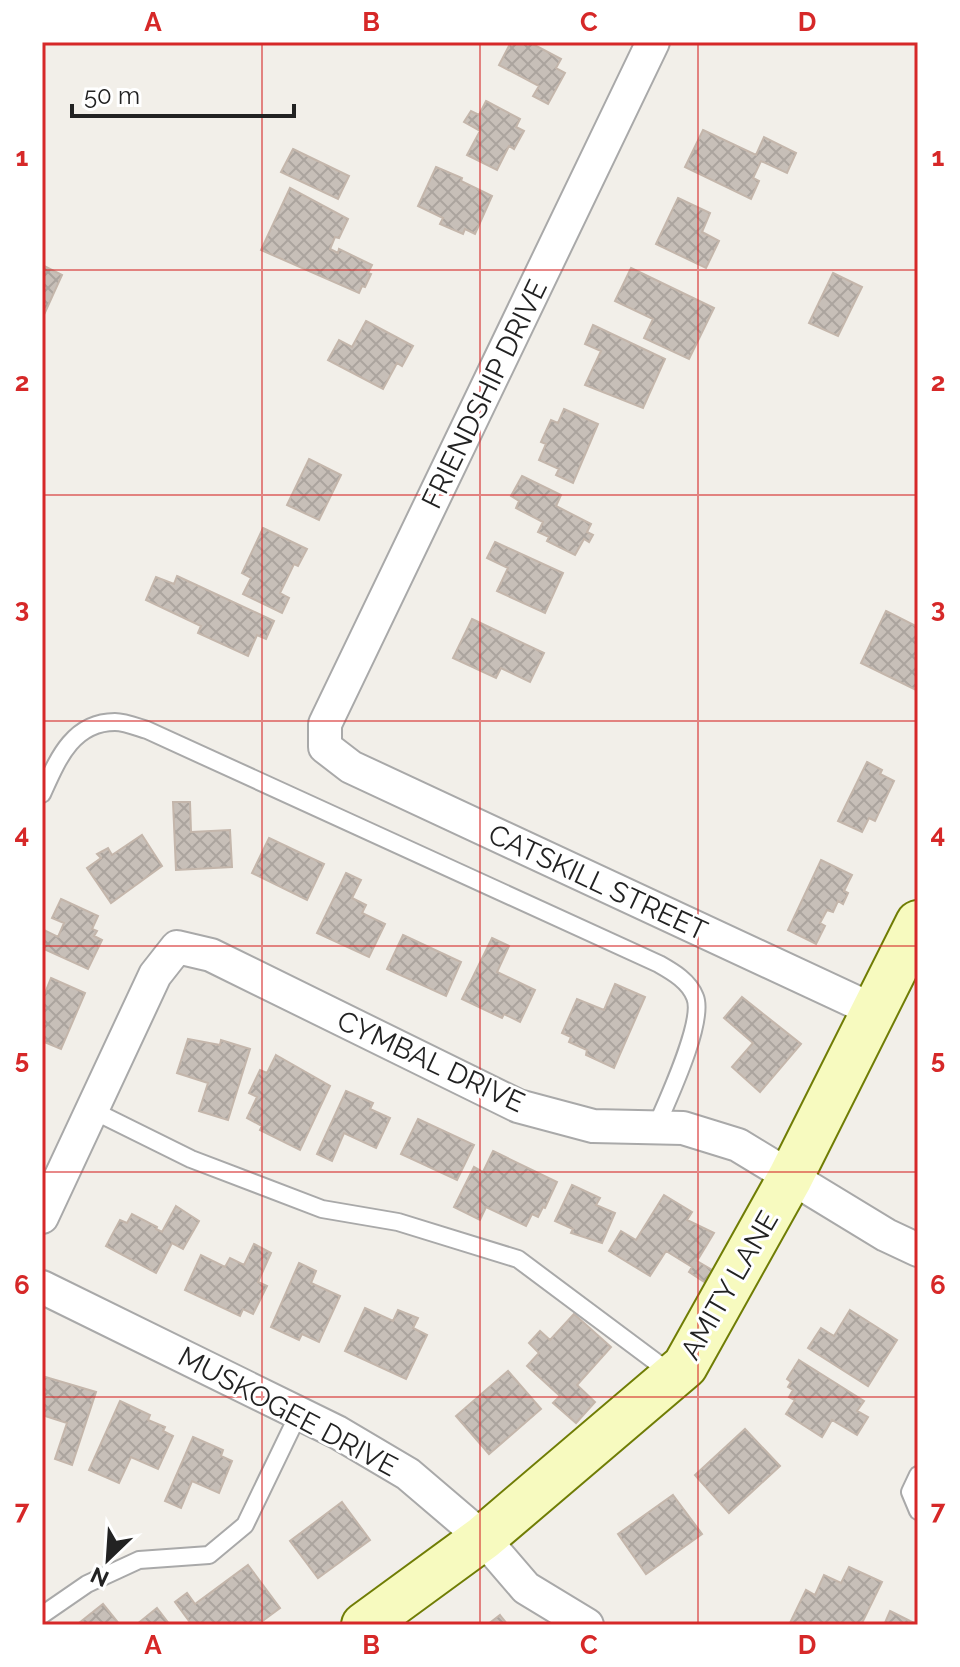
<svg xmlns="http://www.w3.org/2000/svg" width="960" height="1667" font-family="Raleway,sans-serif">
<defs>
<pattern id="building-cross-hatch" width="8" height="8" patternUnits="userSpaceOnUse" patternTransform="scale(2)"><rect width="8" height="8" fill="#c7bfb8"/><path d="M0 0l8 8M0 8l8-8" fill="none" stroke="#aba49e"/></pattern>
</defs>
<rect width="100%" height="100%" fill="#f2efe9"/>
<path fill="url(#building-cross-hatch)" stroke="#c4b6ab" stroke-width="2" d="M511 42H529L561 59 556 68 565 73 548 104 533 96 539 86 499 65Z
M486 101 520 119 516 127 524 131 514 149 509 146 497 170 467 155 480 131 464 122 471 111 479 115Z
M703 130 756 155 764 137 796 153 787 173 761 161 753 178 759 181 751 199 685 167Z
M293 149 349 176 338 199 281 172Z
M436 167 462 178 461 181 492 196 475 234 465 229 463 234 440 224 443 218 418 206Z
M290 188 348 219 339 238 335 237 330 249 338 253 339 249 372 265 368 273 371 274 365 287 362 286 359 293 261 250Z
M678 198 710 213 702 232 719 241 706 268 656 244Z
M42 265 62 275 42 319Z
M631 268 714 308 689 359 644 338 653 319 615 301Z
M833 273 862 287 838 336 809 323Z
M366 321 413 346 402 366 397 363 383 389 328 360 339 340 352 347Z
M593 325 665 359 643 408 585 385 601 351 585 344Z
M564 409 598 424 573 483 556 475 559 469 539 460 546 444 541 442 551 420 558 423Z
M309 459 341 475 319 520 287 505Z
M522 476 561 495 556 506 591 524 587 532 593 535 589 542 584 539 575 555 547 541 549 537 538 532 543 522 516 508 519 501 511 496Z
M263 528 307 549 298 566 294 564 280 593 289 598 282 613 243 594 251 578 242 573Z
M495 542 563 573 545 613 497 591 508 568 487 558Z
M177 576 274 621 266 639 257 635 248 656 198 633 201 626 146 600 156 577 174 584Z
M886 611 918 627V691L861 663Z
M472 619 544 653 530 682 501 668 496 678 453 658Z
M867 762 882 770 880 774 894 781 875 821 869 818 862 832 838 821Z
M173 802H190L191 832 230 830 232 867 176 870Z
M142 835 162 866 111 903 87 868 101 858 97 854 108 848 112 855Z
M269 838 324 864 307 900 252 873Z
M821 860 852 875 844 891 848 893 843 904 838 901 833 912 827 910 820 923 825 926 816 944 788 930Z
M346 873 361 880 352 898 366 905 362 913 385 924 369 957 317 933Z
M61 899 98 916 92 929 97 931 94 936 102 940 88 969 42 948V929L58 937 64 923 52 918Z
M403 935 461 962 446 996 387 969Z
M492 938 509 946 497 972 535 990 520 1022 504 1014 502 1018 462 999Z
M51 978 85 993 61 1049 42 1041V991L45 993Z
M615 984 645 997 614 1068 586 1055 587 1050 569 1042 571 1037 562 1033 577 999 604 1010Z
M742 997 801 1044 760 1092 732 1067 753 1043 724 1018Z
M188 1039 220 1045 221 1040 250 1049 228 1120 199 1111 208 1083 177 1073Z
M276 1055 330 1086 300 1150 260 1130 262 1126 247 1118 257 1097 249 1093 260 1070 267 1073Z
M346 1091 373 1103 370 1109 390 1118 376 1148 344 1133 332 1161 317 1154Z
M418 1119 474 1145 457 1180 401 1154Z
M493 1151 557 1182 545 1208 543 1207 538 1217 532 1214 526 1226 486 1207 480 1220 454 1207 474 1167 483 1172Z
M572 1185 600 1198 596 1205 615 1213 602 1243 571 1233 573 1229 555 1221Z
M664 1195 692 1212 687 1220 714 1233 697 1261 714 1271 706 1283 689 1272 692 1267 666 1251 650 1276 609 1251 621 1231 636 1240Z
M176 1206 199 1221 183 1249 172 1243 156 1273 106 1246 120 1220 127 1223 132 1214 157 1227 156 1229 162 1232Z
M254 1244 271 1253 258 1282 267 1286 253 1314 243 1309 240 1316 185 1290 201 1255 225 1267 230 1258 244 1265Z
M299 1263 316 1271 311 1283 340 1296 319 1342 302 1334 299 1340 271 1327Z
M365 1308 393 1321 398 1310 418 1318 413 1328 427 1335 406 1379 345 1351Z
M850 1310 897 1340 868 1386 808 1348 821 1328 834 1336Z
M574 1314 611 1347 577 1385 595 1402 576 1423 553 1403 560 1396 527 1366 539 1353 529 1343 540 1331 550 1340Z
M799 1360 864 1401 857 1411 868 1417 857 1435 832 1420 822 1437 786 1414 795 1400 789 1397 793 1390 788 1387 791 1382 787 1379Z
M508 1371 541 1409 489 1454 456 1416Z
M42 1376 96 1392 72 1465 55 1459 67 1423 42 1415Z
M120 1401 150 1415 148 1420 165 1427 163 1431 173 1436 158 1469 131 1457 119 1483 89 1470Z
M745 1429 780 1466 729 1513 695 1475Z
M193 1437 223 1450 221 1456 232 1461 219 1493 192 1481 181 1508 165 1501Z
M673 1495 702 1534 646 1574 618 1534Z
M342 1502 370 1540 318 1578 290 1541Z
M248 1565 280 1608 257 1625H192L175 1602 187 1593 195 1604Z
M849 1567 882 1582 861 1625H789L806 1590 815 1595 824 1575 841 1583Z
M103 1604 120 1625H80L79 1623Z
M157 1608 170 1625H136Z
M890 1611 918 1625H884Z
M500 1615 508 1625H487Z"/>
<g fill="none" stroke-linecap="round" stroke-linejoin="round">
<g stroke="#a9a9a9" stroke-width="20">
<path id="lane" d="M42 794C57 761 72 722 115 722 125 722 137 727 147 730L659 964C673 972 689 981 695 997 705 1021 667 1101 656 1127
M92 1110 191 1159 322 1209 398 1222 518 1259 672 1374
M918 1475 910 1492 918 1511
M42 1615 87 1584 139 1560 209 1555 245 1525 299 1413"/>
</g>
<g stroke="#a9a9a9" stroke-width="36">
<path id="street" d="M653 42 325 724V747L351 767 875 1011
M42 1217 155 975 177 947 211 955 518 1106 593 1126 683 1128 738 1145 886 1235 918 1250
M42 1287 337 1432 408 1474 483 1538 526 1588 587 1625"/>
</g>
<g stroke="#707d05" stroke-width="48">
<path id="secondary" d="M364 1625 483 1538 685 1366 790 1178 918 923"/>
</g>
<use href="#lane" stroke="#fff" stroke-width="16"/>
<use href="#street" stroke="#fff" stroke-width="32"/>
<use href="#secondary" stroke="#f7fabf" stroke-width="44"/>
</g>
<path fill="none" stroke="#d62828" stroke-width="2" stroke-opacity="0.55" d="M262 42V1625M480 42V1625M698 42V1625M42 270H918M42 495H918M42 721H918M42 946H918M42 1172H918M42 1397H918"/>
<g text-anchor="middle" stroke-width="6" stroke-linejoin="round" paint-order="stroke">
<g font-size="28" fill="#222" stroke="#fff">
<text transform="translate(484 394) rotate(-64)" y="10">FRIENDSHIP DRIVE</text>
<text transform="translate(598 882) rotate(25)" y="10">CATSKILL STREET</text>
<text transform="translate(431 1061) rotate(25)" y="10">CYMBAL DRIVE</text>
<text transform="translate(729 1285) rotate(-60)" y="10">AMITY LANE</text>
<text transform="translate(288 1411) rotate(28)" y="10">MUSKOGEE DRIVE</text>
</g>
</g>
<rect width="960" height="1667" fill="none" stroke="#ffffff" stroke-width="88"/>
<g transform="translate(108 1559) rotate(205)" stroke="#ffffff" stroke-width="6" paint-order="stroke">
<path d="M0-6L14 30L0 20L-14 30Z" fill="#222222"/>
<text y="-12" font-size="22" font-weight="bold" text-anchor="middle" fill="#222222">N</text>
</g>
<path d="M72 104v12h222v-12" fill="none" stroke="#222222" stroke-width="4"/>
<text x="84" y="104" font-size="24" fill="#222222" stroke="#ffffff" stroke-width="6" paint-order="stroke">50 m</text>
<rect x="44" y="44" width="872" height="1579" fill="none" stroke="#d62828" stroke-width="3"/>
<g font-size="26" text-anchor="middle" font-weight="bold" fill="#d62828">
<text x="153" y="31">A</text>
<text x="371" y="31">B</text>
<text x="589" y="31">C</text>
<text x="807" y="31">D</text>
<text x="22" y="166">1</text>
<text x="938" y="166">1</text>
<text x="22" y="391">2</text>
<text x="938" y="391">2</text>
<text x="22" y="617">3</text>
<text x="938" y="617">3</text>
<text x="22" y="843">4</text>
<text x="938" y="843">4</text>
<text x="22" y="1068">5</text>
<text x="938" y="1068">5</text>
<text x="22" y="1294">6</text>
<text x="938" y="1294">6</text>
<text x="22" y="1519">7</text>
<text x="938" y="1519">7</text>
<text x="153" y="1654">A</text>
<text x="371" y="1654">B</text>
<text x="589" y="1654">C</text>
<text x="807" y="1654">D</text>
</g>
</svg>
